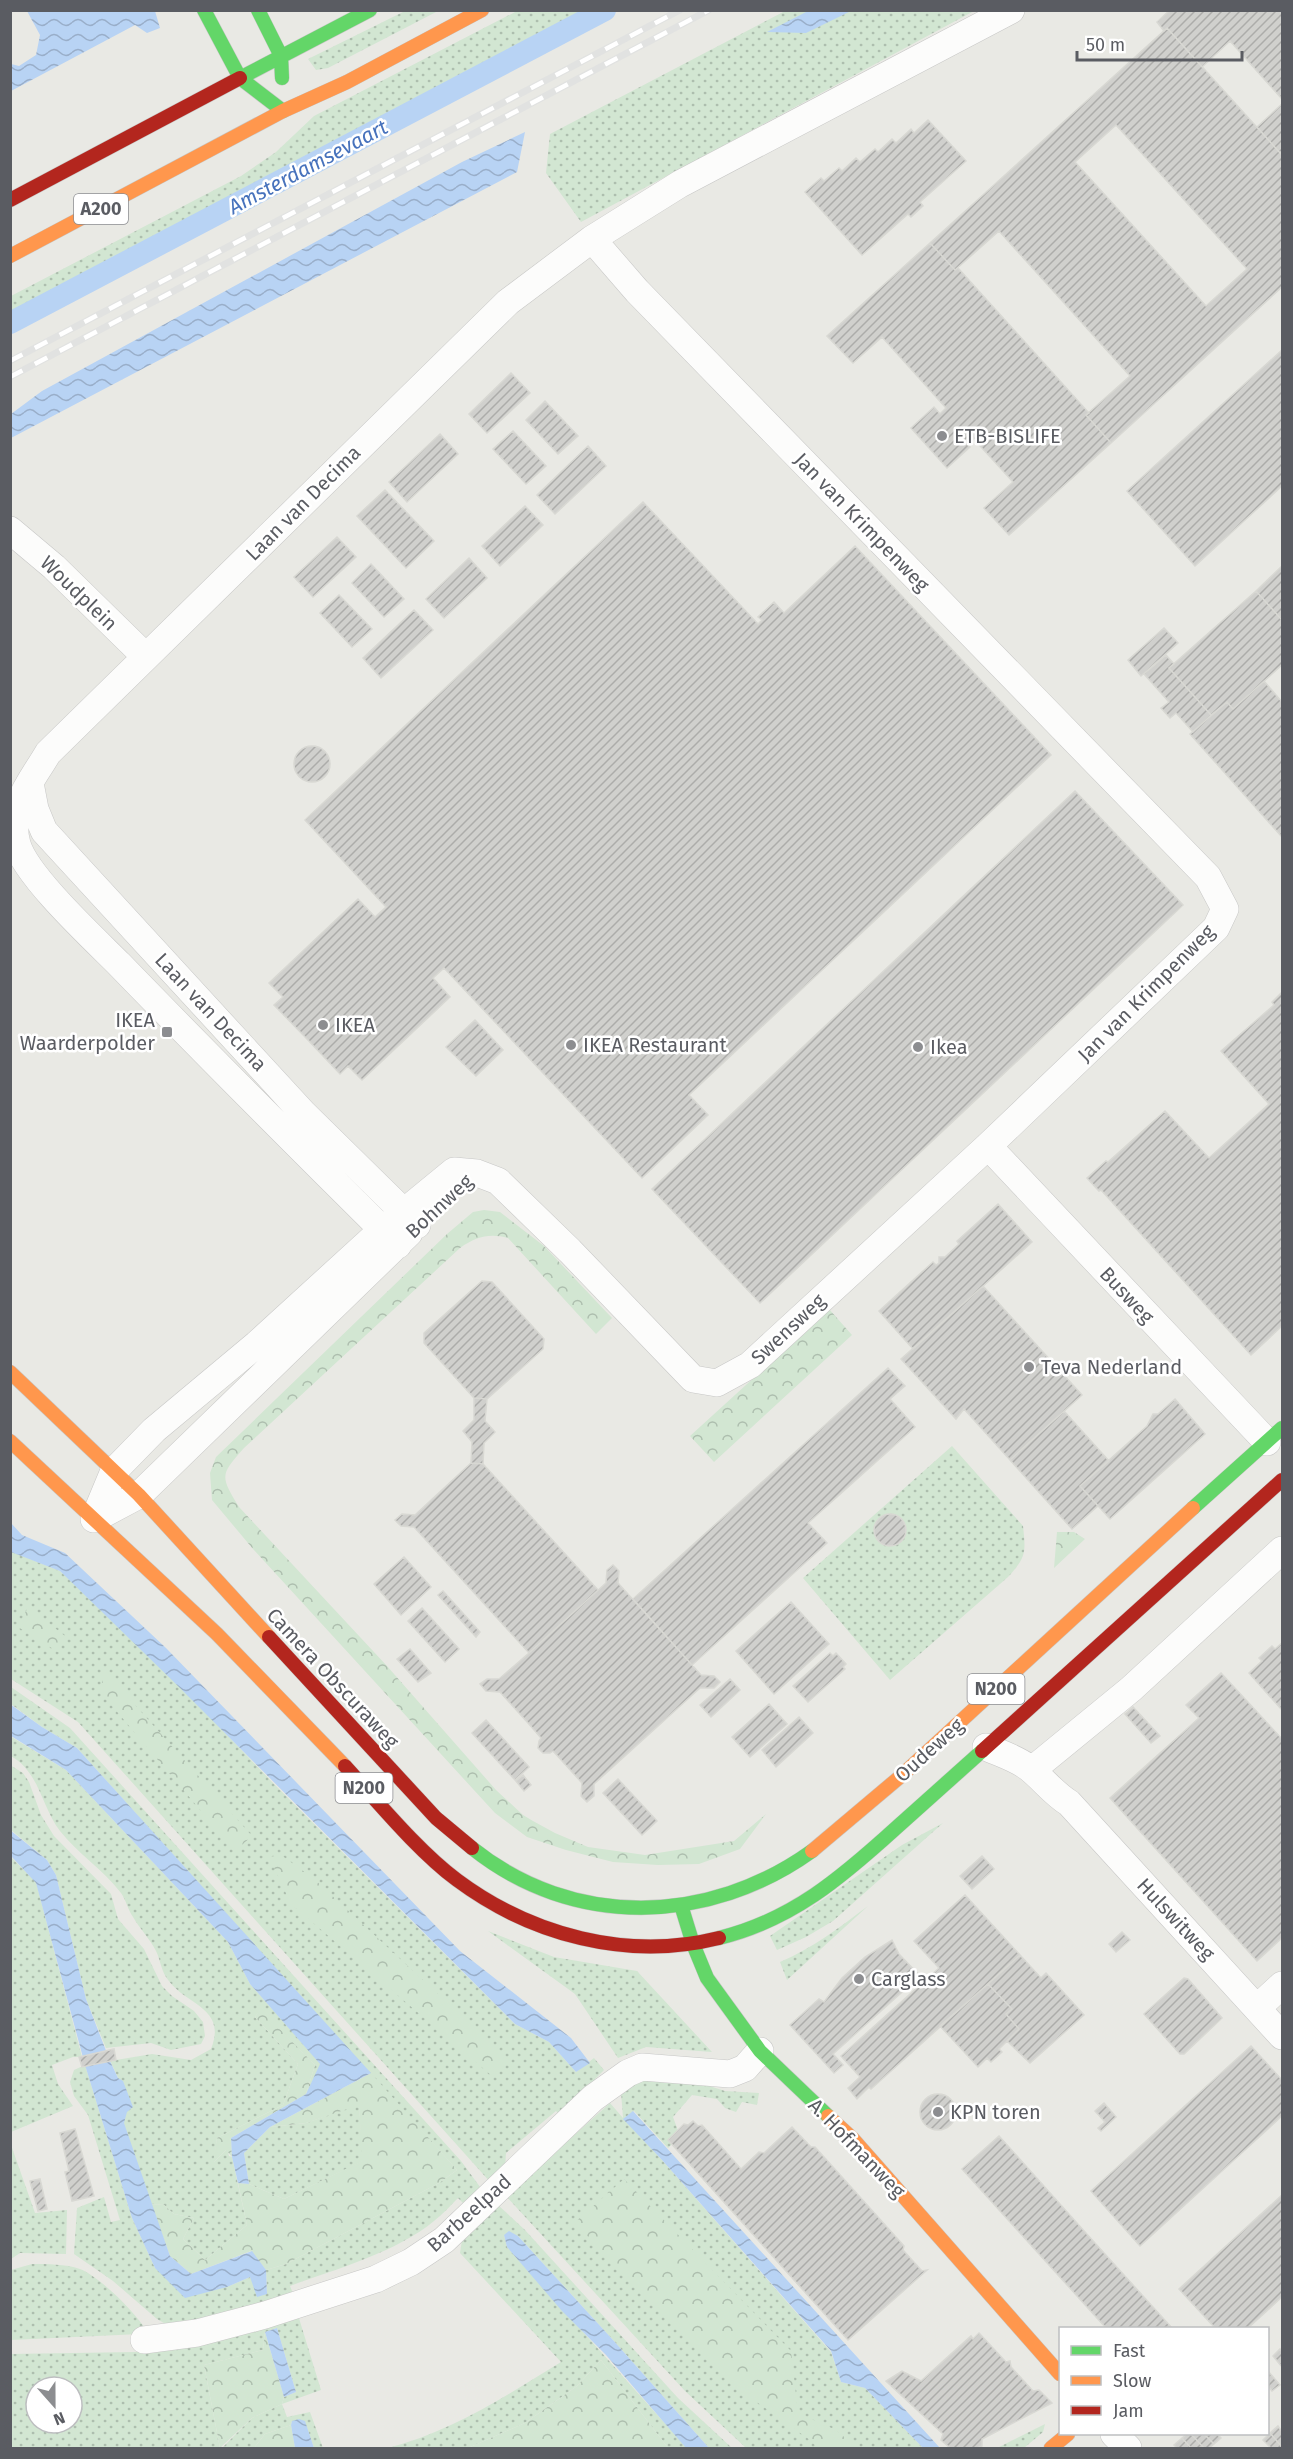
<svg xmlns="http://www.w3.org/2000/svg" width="1293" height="2459" font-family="'Fira Sans',sans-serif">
<defs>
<pattern id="grass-dots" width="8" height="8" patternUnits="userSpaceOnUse" patternTransform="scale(1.5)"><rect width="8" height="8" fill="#d2e6d2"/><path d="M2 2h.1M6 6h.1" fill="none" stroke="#adbeae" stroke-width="1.8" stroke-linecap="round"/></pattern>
<pattern id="forest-crowns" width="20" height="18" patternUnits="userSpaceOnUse" patternTransform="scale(1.5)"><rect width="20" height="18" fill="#d2e6d2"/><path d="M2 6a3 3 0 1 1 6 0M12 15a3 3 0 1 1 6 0" fill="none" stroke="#adbeae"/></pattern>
<pattern id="water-waves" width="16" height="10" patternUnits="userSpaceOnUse" patternTransform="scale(1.5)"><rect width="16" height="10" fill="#b8d3f4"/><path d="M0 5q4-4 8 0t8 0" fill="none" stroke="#99aec9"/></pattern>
<pattern id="building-hatch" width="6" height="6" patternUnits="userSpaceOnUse" patternTransform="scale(1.5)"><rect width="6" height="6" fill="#d0d0cd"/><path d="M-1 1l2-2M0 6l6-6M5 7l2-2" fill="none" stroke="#acacaa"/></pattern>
</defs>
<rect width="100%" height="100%" fill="#e9e9e4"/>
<path fill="url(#grass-dots)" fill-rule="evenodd" d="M405 11H438L328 68 316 70 308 59Z
M517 11H589L11 317V296L241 176 276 152 314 116Z
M785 11H974L581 222 546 173 550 134Z
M952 1446 1023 1526C1026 1553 1026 1557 1008 1577L890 1680 803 1578Z
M10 1551 60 1571 131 1634 273 1783 515 2024 549 2042 576 2072 594 2058 604 2070 595 2079 596 2082 561 2116 556 2111 506 2153 505 2169 491 2183 78 1722 11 1679Z
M11 1687 70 1728 461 2161 483 2191 466 2206 458 2198C450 2206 443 2214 434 2221 397 2252 336 2269 290 2286L294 2296 169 2326 157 2319 113 2281 74 2254 77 2208 104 2197 111 2222 120 2220 88 2115 74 2096 70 2082 74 2070 85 2065 132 2218 155 2268 227 2287 250 2277 267 2294 266 2270 286 2264 439 2183 457 2170 77 1748 42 1727 11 1704Z
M10 1736 66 1770 228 1942 250 1984 321 2064 306 2094 315 2065 260 2010 255 2017 298 2064 283 2105 217 2138 214 2162 227 2149 229 2156 232 2157 247 2225 205 2260 183 2239 194 2218 174 2214 164 2205 151 2204 123 2122C131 2103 119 2079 110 2061L152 2054 191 2060 211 2049C228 2006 184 2006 166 1977 161 1969 160 1959 156 1951 150 1939 140 1929 133 1917 128 1910 126 1900 121 1893 103 1869 78 1854 60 1831 41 1806 40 1773 11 1756Z
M10 1765 23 1773 29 1782 41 1815 54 1836 111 1894 118 1919 144 1949 162 1986 172 1996 194 2011 203 2022 205 2036 201 2044 171 2050 151 2043 106 2048 86 1999 56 1875 47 1860 11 1830Z
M943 1823 833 1921 806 1937 777 1950 770 1936 902 1845Z
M10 1856 36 1882 82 2057H73L52 2065 58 2084 73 2106 11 2132Z
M868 1906 787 1980 780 1962C813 1948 840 1927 868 1906Z
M488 1931 554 1957 637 1971 712 2052 646 2047 618 2058 575 1994Z
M641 2078 703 2084 725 2091 759 2093 757 2105 742 2102 736 2112 725 2108 717 2099 692 2095 673 2117 680 2136 668 2148 634 2111 624 2119 662 2160 831 2352 841 2382 865 2388 923 2448H746L685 2391 506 2196 610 2103 623 2118 621 2092Z
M359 2104 363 2161 284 2199 249 2184 244 2153 270 2127 306 2123Z
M10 2142 35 2213 67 2210 66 2254 20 2253 11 2259Z
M498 2205 525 2230 678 2398 732 2448H709L613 2340 518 2236 504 2235 507 2247 687 2448H668L601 2360 577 2386 525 2423 468 2448H388C451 2432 506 2396 561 2362L460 2253 462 2240Z
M32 2264C48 2264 65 2264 80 2269 100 2277 135 2312 146 2330L140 2334 11 2340V2270Z
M298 2315 321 2390 282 2404 287 2417 310 2412 323 2448H314L305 2422 292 2421 291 2425 265 2434 254 2448H222L252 2418 282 2404 284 2397 296 2392 277 2328 265 2332 263 2350 204 2365 220 2448H11L10 2354 136 2352 172 2348ZM36 2387H72V2423H36Z
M1045 2424 1043 2432 1024 2448H997Z"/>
<path fill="url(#forest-crowns)" d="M484 1210 500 1212 544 1246 612 1318 596 1334 508 1238C489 1233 476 1237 460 1248L244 1448C220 1475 220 1476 239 1507L387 1666 496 1790 523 1815 533 1821 555 1833 588 1847 645 1855 734 1841 766 1814 740 1849 699 1864 658 1865 613 1862 566 1850 527 1837 495 1813 253 1549 212 1500 210 1473 216 1457 447 1234 473 1212Z
M829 1309 852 1335 714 1462 690 1436Z
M1057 1532H1074L1085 1539 1054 1568Z
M28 1607 65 1636 58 1652 18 1627Z
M102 1668 252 1836 235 1851 102 1694Z
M281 1855 313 1878 509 2060 492 2076 291 1904 269 1857Z
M260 2009 315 2065 306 2094 231 2138 232 2157 226 2150 213 2163 217 2138 283 2105 298 2064 255 2017Z
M371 2073 457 2170 439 2183 286 2264 266 2270 251 2251 191 2274 170 2256 151 2204 164 2205 174 2214 194 2218 183 2239 205 2260 247 2225 238 2183 249 2184 284 2199 362 2161 359 2105 306 2123 270 2127Z
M624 2179 791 2351 798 2413 836 2430 857 2448H818L810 2440 751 2398 574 2223Z
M265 2332 284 2397 282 2404 252 2418 220 2448 204 2365 263 2350Z
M601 2360 668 2448H468L525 2423 577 2386Z
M291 2425 295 2448H254L265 2434Z"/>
<path fill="url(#water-waves)" d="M810 10 851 11 806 33 767 32Z
M155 11 160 28 147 33 135 25 11 91V64L19 66 36 55 40 35 27 11Z
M525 132 517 172 11 438V414L42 391 462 162Z
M11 1523 22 1535 65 1553 166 1648 460 1951 571 2038 590 2063 576 2072 549 2042 515 2024 178 1686 60 1571 11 1552Z
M10 1704 42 1727 77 1748 371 2073 270 2127 244 2153 249 2184 238 2183 232 2157 231 2138 306 2094 320 2064 250 1984 228 1942 66 1770 11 1736Z
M10 1830 47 1860 56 1875 86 1999 110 2061 118 2078 123 2081 133 2107 127 2112 124 2123 170 2256 191 2274 252 2251 266 2270 267 2294 257 2297 250 2277 227 2287 185 2298 155 2268 132 2218 85 2065 36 1883 11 1856Z
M633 2111 940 2448H923L865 2388 841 2382 831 2351 662 2160 623 2119Z
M509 2231 518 2236 613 2340 709 2448H686L606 2355 562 2311 507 2247 504 2235Z
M277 2328 296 2392 284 2397 265 2332Z
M299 2419 305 2421 314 2448H295L291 2425 292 2421Z"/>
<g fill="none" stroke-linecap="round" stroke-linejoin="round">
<path stroke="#b8d3f4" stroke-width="22" d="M10 323 605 10"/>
</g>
<path fill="url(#building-hatch)" stroke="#d8d8d3" stroke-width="1.5" fill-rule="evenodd" d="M1170 10H1282V99L1230 41 1202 67 1167 28 1164 31 1157 22Z
M1167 28 1282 155V287L1111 443 1086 415 1130 376 999 231 955 270 930 243ZM1116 125 1247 269 1206 306 1075 162Z
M1282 104V151L1280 153 1257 127Z
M928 120 966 161 920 202 923 206 911 217 908 214 862 255 805 192 821 178 824 181 839 168 842 171 856 158 860 162 875 149 878 152 892 139 896 143 911 129 914 133Z
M930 243 955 270 958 268 1089 413 1086 415 1111 443 1009 535 984 508 1013 482 971 436 965 442 970 447 947 468 911 428 934 407 940 414 946 408 882 337 853 363 827 336Z
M1282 350V486L1195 566 1127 491Z
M511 373 530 393 487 433 469 414Z
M545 401 578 436 558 454 526 420Z
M513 431 546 466 526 484 493 449Z
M440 434 458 454 407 502 389 482Z
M588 446 606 466 555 514 537 495Z
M385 490 434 541 406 568 357 516Z
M643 502 758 624 762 620 758 617 774 602 784 613 855 546 1051 755 689 1095 708 1115 642 1178 444 968 433 978 450 997 362 1080 348 1066 340 1074 307 1039 274 1005 283 997 269 983 358 899 375 917 386 907 305 820Z
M525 506 543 525 500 566 482 546Z
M337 537 356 557 313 597 294 577Z
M469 558 487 578 444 618 426 599Z
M371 564 404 599 384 617 352 583Z
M1282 566V620L1256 591Z
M1256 591 1282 620V665L1233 709 1227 702 1211 715 1169 668Z
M339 595 372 629 352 647 320 613Z
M414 610 433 630 381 678 363 658Z
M1164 628 1178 643 1141 676 1128 660Z
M1166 655 1174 664 1169 668 1211 715 1193 732 1176 713 1170 718 1161 708 1169 702 1144 674Z
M1264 681 1282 702V837L1190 734 1227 702 1233 709Z
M294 764a18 18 0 1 1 36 0a18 18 0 1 1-36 0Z
M1075 791 1183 905 760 1303 652 1189Z
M1282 992V1326L1251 1355 1101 1190 1099 1191 1087 1178 1106 1161 1108 1162 1165 1111 1209 1158 1269 1104 1221 1051 1274 1005 1272 1002Z
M475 1020 503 1050 476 1076 446 1047Z
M998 1204 1032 1242 913 1349 879 1311 933 1262 936 1265 939 1263V1257H945L959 1244 957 1241Z
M482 1281 492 1282 544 1339 543 1349 487 1399 474 1398 424 1343V1333Z
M983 1286 1082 1395 1010 1460 964 1409 956 1419 901 1359Z
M888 1368 905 1386 890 1399 915 1427 808 1523 827 1543 692 1665 633 1599Z
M474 1398 487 1399 485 1421 495 1432 484 1443 483 1464 471 1463 472 1442 463 1431 474 1420Z
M1175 1399 1205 1434 1110 1519 1080 1486 1147 1426 1153 1414H1158Z
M1064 1411 1109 1461 1080 1486 1098 1506 1072 1529 1010 1460Z
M471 1463 483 1464 598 1590 529 1653 414 1527 401 1526 395 1520 402 1514 415 1515Z
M874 1530a16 16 0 1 1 32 0a16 16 0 1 1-32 0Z
M404 1557 431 1587 401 1615 374 1584Z
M613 1565 619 1571 618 1583 701 1675 714 1676 720 1682 714 1688H700L594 1784V1796L587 1802 581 1796 582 1783 553 1751 550 1753H543L538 1748 539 1741 541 1738 528 1723 500 1692 486 1691 480 1684 487 1679H499L529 1653 606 1583 607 1570Z
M443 1591 480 1632 476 1637 438 1595Z
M791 1602 829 1644 774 1694 736 1651Z
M422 1608 459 1649 445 1662 408 1621Z
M1282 1643V1710L1249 1673 1262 1661 1259 1658 1272 1646 1275 1649Z
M410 1649 431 1673 418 1682 397 1659Z
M830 1653 833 1656 836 1653 846 1664 843 1667 845 1669 808 1702 793 1686Z
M1221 1673 1282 1739V1938L1257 1961 1110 1798 1199 1718 1186 1705Z
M730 1679 740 1690 711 1717 700 1705Z
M769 1704 787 1724 750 1757 732 1737Z
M1133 1707 1160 1736 1151 1743 1125 1714Z
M799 1717 813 1733 776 1767 762 1750Z
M486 1720 529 1767 515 1780 472 1733Z
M523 1775 531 1785 524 1791 516 1781Z
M618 1779 657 1821 642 1835 603 1793Z
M982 1856 994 1869 972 1889 960 1876Z
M965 1895 1020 1955 871 2089 869 2087 857 2099 848 2088 860 2077 841 2056 939 1968 914 1941Z
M1122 1932 1130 1940 1116 1952 1109 1944Z
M892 1940 899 1954 920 1976 833 2054 843 2065 834 2073 790 2025 819 1999 824 2002 842 1978 865 1957Z
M1020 1955 1041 1978 1046 1973 1084 2015 1030 2063 1007 2041 1019 2029 1006 2014 1012 2009 988 1984Z
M1184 1978 1188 1979 1222 2018 1184 2054H1180L1144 2014Z
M988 1984 1012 2009 1006 2014 1019 2029 999 2049 1002 2052 991 2062 987 2058 978 2067 940 2026Z
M1251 2046 1282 2080V2116L1140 2246 1091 2191Z
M114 2049 116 2060 82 2067 79 2057Z
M920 2112a18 18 0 1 1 36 0a18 18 0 1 1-36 0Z
M1104 2103 1116 2117 1101 2131 1098 2128 1105 2122 1095 2111Z
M693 2121 698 2126 702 2125 741 2169 759 2152 764 2153 792 2127 811 2147H815L904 2246 903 2250 922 2271 927 2270 848 2340 668 2140 684 2124 688 2125Z
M75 2129 94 2196 72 2201 65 2172 69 2171 60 2133Z
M999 2136 1085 2232 1172 2328H1106L962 2169Z
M40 2179 47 2209 38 2211 30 2181Z
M1282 2195V2297L1248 2328H1215L1179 2289Z
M979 2333 1006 2362 1010 2361 1011 2367 1033 2391 1039 2390 1052 2403 982 2439V2446L977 2448H950L941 2440 943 2434 886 2381 902 2371 921 2381 971 2336 973 2339Z
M1280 2349 1282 2352V2367L1273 2356Z
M1268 2371 1280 2385 1272 2391 1268 2386Z
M1278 2426 1282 2432V2447L1270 2433Z
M1270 2433 1282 2447V2448H1271L1263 2440Z
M1187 2434H1191L1204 2448H1191L1182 2438Z
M1191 2434H1204L1214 2444 1209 2448H1204Z
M1204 2434H1217L1221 2438 1214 2444Z
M1182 2438 1191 2448H1177L1174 2445Z"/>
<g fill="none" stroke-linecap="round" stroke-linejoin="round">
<g stroke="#c7c7c6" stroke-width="28">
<path id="street" d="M10 530 54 567 146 657
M30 783 35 809 44 831 303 1113 417 1225
M988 1146 1267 1442
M398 1245C304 1152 211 1059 119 964 93 938 26 876 17 844 7 808 31 782 48 753L508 302 592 239 680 184 1011 10
M94 1519 114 1471 154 1430 257 1344 382 1230 454 1171 477 1173 498 1181 570 1251 693 1379 717 1383 750 1365 988 1146 1216 928 1225 909 1208 877 637 291 592 239
M94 1519 139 1495 409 1233
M986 1747C1001 1754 1016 1758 1029 1768 1044 1780 1053 1793 1069 1803L1282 2036
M1032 1770 1131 1689 1282 1550
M1257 2008 1282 1985
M144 2340 197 2333 265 2315 376 2279 411 2262 444 2240 593 2098 628 2073 642 2067 730 2074 745 2068 760 2051
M1114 2434 1128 2448"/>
</g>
<g stroke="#c6c6c5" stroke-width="15">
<path id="fast" d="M204 10 240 78 283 111
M258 10 281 56 282 78
M240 78 370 10
M1193 1508 1282 1428
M472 1848C573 1929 709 1925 812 1851
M681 1905 693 1944 707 1978 760 2051 828 2116
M719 1938C792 1920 841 1878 896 1828 925 1802 953 1777 982 1751"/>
</g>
<g stroke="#c6c6c5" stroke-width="15">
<path id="slow" d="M283 111 347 82 482 10
M10 256 283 111
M10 1372 139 1495 269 1637
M10 1441 217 1634 345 1766
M812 1851 901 1776 1193 1508
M828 2116 852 2138 1060 2374
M1051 2448 1068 2434"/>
</g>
<g stroke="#c6c6c5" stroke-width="15">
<path id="jam" d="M10 200 240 78
M269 1637 436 1818 472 1848
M982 1751 1282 1480
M345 1766C378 1802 418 1851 457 1880 531 1935 627 1961 719 1938"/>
</g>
<use href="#street" stroke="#fcfcfb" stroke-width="27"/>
<use href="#fast" stroke="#63d668" stroke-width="14"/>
<use href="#slow" stroke="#ff974d" stroke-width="14"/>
<use href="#jam" stroke="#b3261e" stroke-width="14"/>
<g stroke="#e1e2e1" stroke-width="7">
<path id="rail" d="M10 361 680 10
M10 377 709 10"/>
</g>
<use href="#rail" stroke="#fff" stroke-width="4.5" stroke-dasharray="14" stroke-linecap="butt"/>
</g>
<g fill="#8c8d90" stroke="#fff" stroke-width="2">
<circle cx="942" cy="436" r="6"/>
<circle cx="323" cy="1025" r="6"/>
<rect x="161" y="1026" width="12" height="12" rx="3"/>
<circle cx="571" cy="1045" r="6"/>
<circle cx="918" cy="1047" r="6"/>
<circle cx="1029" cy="1367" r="6"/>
<circle cx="859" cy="1979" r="6"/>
<circle cx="938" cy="2112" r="6"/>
</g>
<g text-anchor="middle" stroke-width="5" stroke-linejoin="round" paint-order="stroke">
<g fill="#fff" stroke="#8c8d91" stroke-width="1.5">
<rect x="74" y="194" width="54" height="30" rx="4.5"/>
<rect x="967.5" y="1674" width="57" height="30" rx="4.5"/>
<rect x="335.5" y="1773" width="57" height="30" rx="4.5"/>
</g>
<g font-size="18" font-weight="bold" fill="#5a5c62">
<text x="101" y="215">A200</text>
<text x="996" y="1695">N200</text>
<text x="364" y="1794">N200</text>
</g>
<g font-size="20" fill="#5a5c62" stroke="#fff" text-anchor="start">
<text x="954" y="443">ETB-BISLIFE</text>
<text x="155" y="1027" text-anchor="end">IKEA<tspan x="155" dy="23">Waarderpolder</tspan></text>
<text x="335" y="1032">IKEA</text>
<text x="583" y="1052">IKEA Restaurant</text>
<text x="930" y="1054">Ikea</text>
<text x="1041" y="1374">Teva Nederland</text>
<text x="871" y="1986">Carglass</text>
<text x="950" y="2119">KPN toren</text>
</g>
<g font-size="20" fill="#5a5c62" stroke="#fff">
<text transform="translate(303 503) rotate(-45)" y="7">Laan van Decima</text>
<text transform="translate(862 522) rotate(46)" y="7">Jan van Krimpenweg</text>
<text transform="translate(79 593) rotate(44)" y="7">Woudplein</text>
<text transform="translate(1146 993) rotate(-45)" y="7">Jan van Krimpenweg</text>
<text transform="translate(211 1012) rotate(47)" y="7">Laan van Decima</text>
<text transform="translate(439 1206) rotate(-43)" y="7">Bohnweg</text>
<text transform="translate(1127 1295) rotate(47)" y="7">Busweg</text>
<text transform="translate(788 1329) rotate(-43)" y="7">Swensweg</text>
<text transform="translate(333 1678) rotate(47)" y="7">Camera Obscuraweg</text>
<text transform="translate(929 1750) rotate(-42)" y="7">Oudeweg</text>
<text transform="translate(1176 1919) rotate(47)" y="7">Hulswitweg</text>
<text transform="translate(857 2148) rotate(46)" y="7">A. Hofmanweg</text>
<text transform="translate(469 2213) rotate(-42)" y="7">Barbeelpad</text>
</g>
<g font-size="21" font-style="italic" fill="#4772bc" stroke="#fff">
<text transform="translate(308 167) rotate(-28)" y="7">Amsterdamsevaart</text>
</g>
</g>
<rect width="1293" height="2459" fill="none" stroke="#5a5c62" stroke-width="24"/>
<rect x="1059" y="2327" width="210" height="108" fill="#ffffff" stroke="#bdbec0" stroke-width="1.5"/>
<rect x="1071" y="2346" width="30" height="9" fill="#63d668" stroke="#bdbec0" stroke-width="1.5"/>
<text x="1113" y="2357" font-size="18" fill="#5a5c62">Fast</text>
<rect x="1071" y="2376" width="30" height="9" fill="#ff974d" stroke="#bdbec0" stroke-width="1.5"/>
<text x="1113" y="2387" font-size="18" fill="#5a5c62">Slow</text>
<rect x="1071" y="2406" width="30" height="9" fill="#b3261e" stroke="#bdbec0" stroke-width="1.5"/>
<text x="1113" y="2417" font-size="18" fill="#5a5c62">Jam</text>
<g transform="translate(54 2405) rotate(159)"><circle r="28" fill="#ffffff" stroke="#bdbec0" stroke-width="1.5"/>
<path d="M0-4.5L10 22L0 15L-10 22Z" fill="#8c8d90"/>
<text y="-9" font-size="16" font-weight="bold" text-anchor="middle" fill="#5a5c62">N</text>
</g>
<path d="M1077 51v9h165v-9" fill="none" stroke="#5a5c62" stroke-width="3"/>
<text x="1086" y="51" font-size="18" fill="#5a5c62" stroke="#ffffff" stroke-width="4.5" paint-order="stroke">50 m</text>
</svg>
